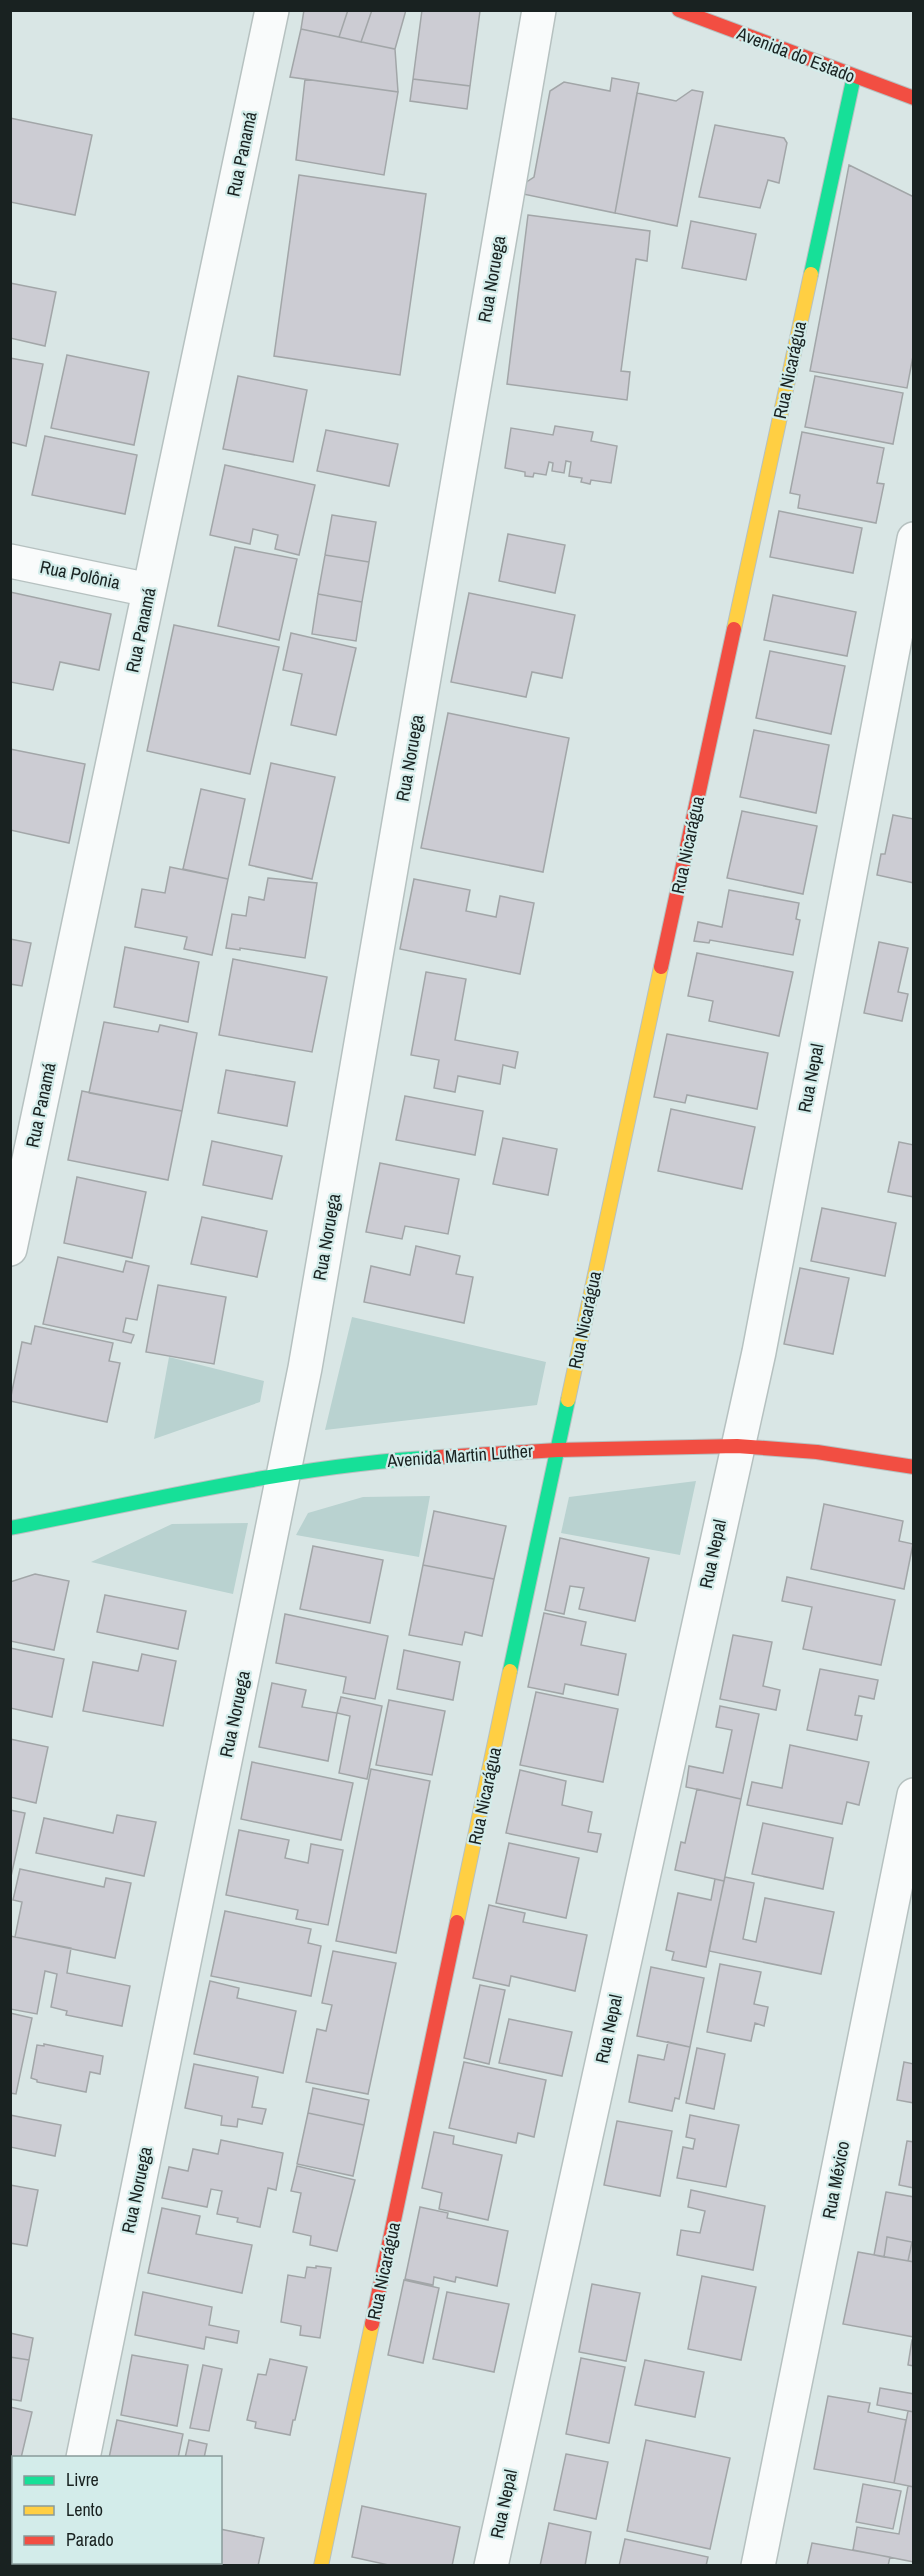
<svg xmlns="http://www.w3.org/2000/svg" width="924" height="2576" font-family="'Archivo Narrow',sans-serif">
<rect width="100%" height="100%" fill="#d9e6e5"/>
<path fill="#b9d2d0" d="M352 1317 546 1362 537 1405 325 1430Z
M169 1357 264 1381 260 1402 154 1439Z
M696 1481 680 1555 561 1533 569 1497Z
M430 1496 419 1557 296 1535 308 1513 363 1497Z
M248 1523 233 1594 91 1562 172 1524Z"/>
<path fill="#ccccd3" stroke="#a2a6a8" stroke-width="1.5" d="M304 10H348L339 37 301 29Z
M348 10H372L361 42 339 37Z
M372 10H406L395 49 361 42Z
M422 10 480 11 470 86 413 79Z
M301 29 395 49 398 92 290 77Z
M612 78 639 83 615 213 523 194 525 183 534 177 550 91 564 82 610 91Z
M305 79 398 92 384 175 296 160Z
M413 79 470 86 467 109 410 101Z
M692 90 703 92 677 226 615 213 637 93 676 101Z
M10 118 92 135 75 215 10 202Z
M715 125 784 138 787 143 779 183 768 180 760 208 699 197Z
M849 165 914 197V351L907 388 810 371Z
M299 175 426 194 400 375 274 356Z
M528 215 650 231 647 261 636 259 621 371 630 372 627 400 507 384Z
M691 221 756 234 746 280 682 268Z
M10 283 56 292 45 346 10 338Z
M67 355 149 372 134 445 51 428Z
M10 358 43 364 26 446 10 442Z
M238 376 307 390 293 462 223 449Z
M815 376 903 393 893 444 805 427Z
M555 426 593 432 591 441 617 446 611 483 591 480 590 484 581 482 582 478 569 476 571 462 566 461 564 473 552 471 553 463 549 462 546 475 534 473 533 477 525 476V472L505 468 511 428 553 435Z
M326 430 398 444 389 486 317 471Z
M802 432 884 448 877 483 884 484 876 523 798 508 800 495 790 493Z
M45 436 137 455 125 514 32 495Z
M225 465 315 485 299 555 275 549 278 535 253 529 250 544 210 535Z
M779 511 862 528 853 573 770 557Z
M332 515 376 522 369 562 325 555Z
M508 534 565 545 555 593 499 581Z
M235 547 297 559 279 640 218 626Z
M325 555 369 562 362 602 318 594Z
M10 592 111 614 99 670 60 662 53 690 10 682Z
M469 593 575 615 562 678 532 672 526 697 451 682Z
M318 594 362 602 356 641 312 634Z
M773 595 856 612 847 656 764 640Z
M174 625 279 647 250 774 147 751Z
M291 633 356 648 336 735 291 725 302 674 283 670Z
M770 651 845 666 831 734 756 718Z
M448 713 569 738 543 872 421 848Z
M754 730 829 745 816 813 740 797Z
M10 749 85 764 69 843 10 830Z
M271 763 335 777 312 879 249 865Z
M201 789 245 799 228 879 183 869Z
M742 811 817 826 803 894 727 878Z
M893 815 914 819V883L877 875 881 854H885Z
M170 867 228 879 212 955 184 949 187 937 135 927 142 889 165 893Z
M268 878 317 883 305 958 240 948V950L226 948 232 914 246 916 249 897 264 900Z
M414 879 470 890 466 911 496 917 500 896 534 903 520 974 400 949Z
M729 890 799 903 796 919 800 920 793 955 710 940 709 943 694 941 698 922 722 927Z
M10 939 31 943 22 986 10 984Z
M879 942 908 948 898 992 908 994 902 1021 864 1013Z
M125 947 199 962 188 1022 114 1007Z
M697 953 793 972 779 1036 709 1021 713 1001 688 996Z
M233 959 327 977 312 1052 219 1035Z
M426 972 466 979 455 1040 518 1052 515 1068 503 1065 500 1084 458 1076 455 1092 434 1088 439 1060 411 1055Z
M104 1022 158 1032 160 1025 197 1033 182 1111 89 1093Z
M667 1034 768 1053 757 1109 687 1095 685 1103 654 1097Z
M226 1070 295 1082 287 1126 218 1113Z
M82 1091 182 1111 168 1180 68 1160Z
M405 1096 483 1111 475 1155 396 1140Z
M671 1109 755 1127 742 1189 658 1171Z
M503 1138 557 1149 548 1195 493 1184Z
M212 1141 282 1156 272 1199 203 1185Z
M899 1142 914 1145V1197L888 1192Z
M380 1163 459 1179 448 1234 405 1226 402 1239 366 1232Z
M77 1177 146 1192 132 1258 64 1243Z
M822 1208 896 1223 885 1276 811 1261Z
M202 1217 267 1231 257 1277 191 1264Z
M416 1246 460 1256 456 1274 473 1277 464 1323 364 1302 371 1266 410 1275Z
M58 1257 123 1272 126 1261 149 1266 137 1320 126 1318 123 1332 134 1335 131 1343 43 1324Z
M800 1268 849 1278 833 1354 784 1344Z
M158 1285 226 1297 214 1364 146 1352Z
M35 1326 113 1343 109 1361 120 1363 107 1422 10 1401 22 1342 31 1344Z
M824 1504 903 1521 899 1541 913 1544 904 1589 811 1569Z
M434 1511 506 1526 494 1579 423 1565Z
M560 1538 649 1558 635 1621 579 1609 584 1588 570 1586 564 1614 545 1610Z
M313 1546 383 1560 370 1623 300 1609Z
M423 1565 494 1579 482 1636 465 1632 462 1645 409 1635Z
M35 1574 69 1581 54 1650 10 1641V1582Z
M787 1577 895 1600 881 1665 803 1649 812 1607 782 1601Z
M105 1595 186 1611 178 1649 97 1632Z
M544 1613 586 1622 581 1645 626 1654 618 1695 565 1684 563 1694 528 1687Z
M285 1614 388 1636 375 1699 343 1693 346 1677 276 1663Z
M733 1635 772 1642 763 1686 780 1690 776 1710 720 1699Z
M10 1648 64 1659 52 1717 10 1708Z
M404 1650 460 1662 453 1700 397 1689Z
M142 1654 176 1661 163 1726 83 1711 93 1662 138 1671Z
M820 1669 878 1680 874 1699 859 1696 855 1715 862 1716 857 1740 807 1730Z
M272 1683 306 1690 302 1707 337 1713 328 1761 259 1747Z
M536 1692 618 1709 603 1782 520 1765Z
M341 1697 382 1706 367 1779 339 1773 350 1716 337 1713Z
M389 1700 445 1711 432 1775 376 1765Z
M720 1706 759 1714 741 1799 686 1787 689 1766 723 1773 732 1730 716 1727Z
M10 1739 48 1747 36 1803 10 1797Z
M790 1745 869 1762 859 1805 847 1802 842 1824 747 1805 752 1782 782 1788Z
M252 1762 353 1783 341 1840 241 1819Z
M371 1769 430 1781 396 1953 336 1941Z
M520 1770 566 1781 562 1805 592 1812 588 1832 601 1834 597 1852 506 1833Z
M697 1789 741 1799 724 1881 675 1870 681 1842 685 1843Z
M10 1810 25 1813 10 1881Z
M117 1815 156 1822 144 1876 36 1853 44 1818 113 1833Z
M763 1823 833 1838 823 1889 752 1874Z
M239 1830 289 1840 285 1858 308 1863 311 1844 343 1850 328 1925 296 1919 298 1910 226 1895Z
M509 1843 579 1858 566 1918 496 1903Z
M20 1869 104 1887 106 1878 131 1883 115 1958 15 1937 22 1902 13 1900Z
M725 1877 754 1883 743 1939 756 1942 765 1898 834 1912 821 1974 709 1951Z
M715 1879 724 1881 706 1967 672 1960 674 1952 666 1950 678 1893 711 1900Z
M489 1905 525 1913 523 1922 587 1935 575 1991 511 1976 509 1986 473 1978Z
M225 1911 311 1929 308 1943 321 1946 311 1996 211 1976Z
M10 1936 71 1948 67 1973 130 1986 122 2026 66 2015 67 2011 51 2007 57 1974 45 1971 37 2014 10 2009Z
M333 1951 396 1963 368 2094 306 2082 317 2029 326 2031 332 2005 322 2003Z
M720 1964 761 1972 754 2004 768 2007 764 2026 755 2023 751 2041 707 2032Z
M651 1967 704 1978 690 2047 637 2036Z
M210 1981 239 1988 237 1998 296 2011 283 2073 194 2054Z
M480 1985 505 1990 489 2064 464 2058Z
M10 2013 32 2018 16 2094 10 2093Z
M509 2019 572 2032 562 2076 499 2063Z
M668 2042 690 2047 679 2099 675 2098 672 2111 629 2102 638 2055 664 2060Z
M44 2044 103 2056 100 2074 90 2072 86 2092 37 2082V2080L31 2078 37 2045 44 2046Z
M697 2048 725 2054 714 2109 686 2103Z
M464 2062 546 2080 534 2137 518 2133 516 2143 449 2128Z
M904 2062 914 2064V2103L897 2100Z
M194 2064 258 2077 252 2107 266 2109 262 2124 238 2119 237 2127 221 2125 222 2116 185 2108Z
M313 2088 369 2100 364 2125 308 2113Z
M308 2113 364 2125 353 2176 297 2164Z
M10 2115 61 2125 55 2156 10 2147Z
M690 2115 739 2125 726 2187 677 2178 683 2147 693 2149 695 2139 686 2137Z
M617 2121 672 2131 660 2196 604 2185Z
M434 2132 454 2136 453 2144 502 2155 488 2220 439 2209 442 2193 422 2188Z
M221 2140 283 2153 276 2190 268 2188 260 2227 237 2222 238 2218 217 2214 222 2191 211 2189 207 2207 162 2198 169 2167 188 2171 193 2149 218 2154Z
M907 2141 914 2142V2188L899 2185Z
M297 2166 355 2180 337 2251 310 2245 311 2236 293 2232 301 2193 291 2191Z
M10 2185 38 2190 27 2246 10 2243Z
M691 2190 765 2206 753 2270 677 2255 681 2230 700 2233 705 2211 688 2207Z
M886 2192 914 2197V2262L908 2261 912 2242 887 2237 884 2257 874 2255Z
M420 2207 448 2213 447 2218 508 2231 497 2286 456 2277 455 2282 434 2277 433 2285 405 2279Z
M162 2208 200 2216 196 2234 252 2245 242 2293 148 2273Z
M887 2237 912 2242 908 2261 884 2257Z
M858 2252 914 2262V2337L843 2324Z
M316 2266 331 2268 320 2338 300 2335 301 2326 281 2322 288 2275 305 2278 307 2267 316 2268Z
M702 2276 756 2287 741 2360 688 2349Z
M404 2280 439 2288 423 2363 388 2355Z
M592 2284 640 2293 626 2361 579 2352Z
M143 2292 212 2307 209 2325 239 2331 237 2343 206 2337 204 2349 135 2335Z
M447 2292 509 2304 494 2372 433 2359Z
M10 2333 33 2338 29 2360 10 2357Z
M912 2340H914V2366L908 2365Z
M132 2355 188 2365 177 2426 121 2415Z
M10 2357 29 2360 21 2401 10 2399Z
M581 2358 625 2367 609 2443 566 2434Z
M270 2359 307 2367 295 2420H293L290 2435 255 2428 256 2422 247 2420 258 2374 266 2375Z
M645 2360 704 2372 695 2417 635 2405Z
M203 2365 222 2369 209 2431 190 2428Z
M880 2388 914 2394V2412L877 2405Z
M828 2396 870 2403 868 2412 906 2420 894 2483 814 2469Z
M10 2407 32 2412 21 2458H14V2460L10 2459Z
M908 2411 914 2412V2487L894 2483Z
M117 2420 183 2434 178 2458H109Z
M189 2440 207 2444 204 2458H185Z
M646 2440 730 2458 710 2549 627 2531Z
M566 2454 608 2462 596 2519 554 2510Z
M863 2484 901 2491 893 2529 856 2522Z
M908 2486 914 2487V2562L853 2550 857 2527 899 2534Z
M362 2506 460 2527 452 2566H393L352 2557Z
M549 2523 591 2532 585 2566H540Z
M220 2529 264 2538 258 2566H187V2562H220Z
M625 2539 708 2557 706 2566H619Z
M812 2543 890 2557 888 2566H807Z
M124 2562H168L167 2566H123Z"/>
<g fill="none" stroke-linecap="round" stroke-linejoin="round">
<g stroke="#b6c1c0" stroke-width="36">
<path id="street" d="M10 561 149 590
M10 1249 272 10
M83 2458 305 1368 539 10
M61 2566V2562
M491 2566 759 1352 914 539
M758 2566 914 1795"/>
</g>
<g stroke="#b6c1c0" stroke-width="16">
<path id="fast" d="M811 274 854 76
M10 1528C153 1500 295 1465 440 1457
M510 1671 568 1400"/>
</g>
<g stroke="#b6c1c0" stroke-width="16">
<path id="slow" d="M734 629 811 274
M568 1400 661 967
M457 1922 510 1671
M321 2566 372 2324"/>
</g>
<g stroke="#b6c1c0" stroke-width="16">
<path id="jam" d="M679 10 914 98
M661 967 734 629
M440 1457 558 1450 737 1446 817 1452 914 1467
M372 2324 457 1922"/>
</g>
<use href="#street" stroke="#f9fbfb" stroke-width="33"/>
<use href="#fast" stroke="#16e098" stroke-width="14"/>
<use href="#slow" stroke="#ffcf43" stroke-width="14"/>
<use href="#jam" stroke="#f24e42" stroke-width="14"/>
</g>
<g text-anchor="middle" stroke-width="4.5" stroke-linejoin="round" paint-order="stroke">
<g font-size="18" fill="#192221" stroke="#d3ecea">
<text transform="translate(796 55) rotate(21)" y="6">Avenida do Estado</text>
<text transform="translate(242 154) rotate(-78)" y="6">Rua Panamá</text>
<text transform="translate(492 279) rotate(-80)" y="6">Rua Noruega</text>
<text transform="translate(790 370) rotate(-78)" y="6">Rua Nicarágua</text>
<text transform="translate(80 575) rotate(12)" y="6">Rua Polônia</text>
<text transform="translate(141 630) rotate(-78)" y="6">Rua Panamá</text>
<text transform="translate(410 758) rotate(-80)" y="6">Rua Noruega</text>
<text transform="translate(688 845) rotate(-78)" y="6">Rua Nicarágua</text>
<text transform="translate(811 1078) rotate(-79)" y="6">Rua Nepal</text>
<text transform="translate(41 1105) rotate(-78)" y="6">Rua Panamá</text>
<text transform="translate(327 1237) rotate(-80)" y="6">Rua Noruega</text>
<text transform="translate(585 1320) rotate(-78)" y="6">Rua Nicarágua</text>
<text transform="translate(460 1456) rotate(-4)" y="6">Avenida Martin Luther</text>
<text transform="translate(713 1554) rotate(-78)" y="6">Rua Nepal</text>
<text transform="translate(235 1714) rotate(-78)" y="6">Rua Noruega</text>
<text transform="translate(485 1796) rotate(-78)" y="6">Rua Nicarágua</text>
<text transform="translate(609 2029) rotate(-78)" y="6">Rua Nepal</text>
<text transform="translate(836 2180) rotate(-79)" y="6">Rua México</text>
<text transform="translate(137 2190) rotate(-78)" y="6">Rua Noruega</text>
<text transform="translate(384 2271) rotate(-78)" y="6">Rua Nicarágua</text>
<text transform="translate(504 2504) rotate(-78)" y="6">Rua Nepal</text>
</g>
</g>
<rect width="924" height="2576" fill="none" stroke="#192221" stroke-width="24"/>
<rect x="12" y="2456" width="210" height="108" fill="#d3ecea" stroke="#899b9a" stroke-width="1.5"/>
<rect x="24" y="2476" width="30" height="9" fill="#16e098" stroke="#899b9a" stroke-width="1.5"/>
<text x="66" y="2486" font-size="18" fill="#192221">Livre</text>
<rect x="24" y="2506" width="30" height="9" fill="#ffcf43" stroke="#899b9a" stroke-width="1.5"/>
<text x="66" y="2516" font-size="18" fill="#192221">Lento</text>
<rect x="24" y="2536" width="30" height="9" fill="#f24e42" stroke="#899b9a" stroke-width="1.5"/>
<text x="66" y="2546" font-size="18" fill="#192221">Parado</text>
</svg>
